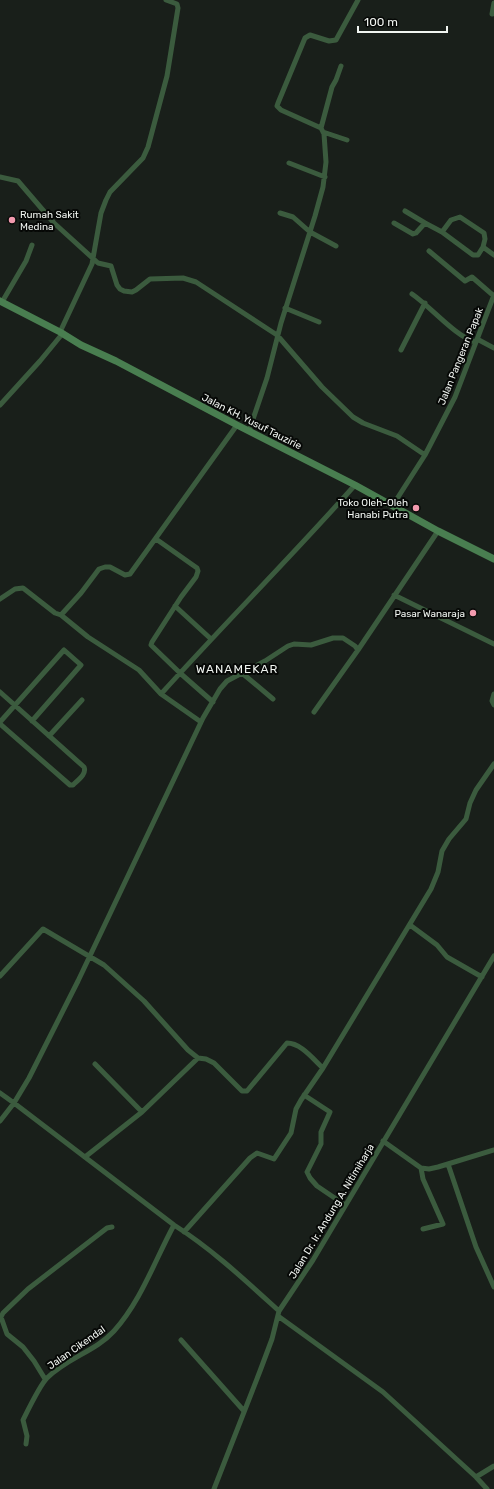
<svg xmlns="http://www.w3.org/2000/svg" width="494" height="1489" font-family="Rubik,sans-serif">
<rect width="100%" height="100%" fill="#191f1a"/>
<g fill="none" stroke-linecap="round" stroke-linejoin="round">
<path stroke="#3b5b3e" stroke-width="5" d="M492 14 494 3
M321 128 332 87 336 80 341 66
M323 132 347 140
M289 163 325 177
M0 177 18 181 54 223 98 263 111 266 117 285 120 289 124 291 132 292 136 290 150 279 183 278 196 282 277 335 322 387 353 417 363 423 397 436 425 455
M405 211 425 223
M280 213 293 217 310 232 336 246
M394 223 413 234 416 233 425 223 442 232 473 255H478L483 247 494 255
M442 232 451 220 460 217 484 233 485 239 483 247
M429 251 465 281 472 277 494 296
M412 294C431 307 455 336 475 342
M2 302 26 261 32 245
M285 308 319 322
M60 332 92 264 101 213 106 200 110 192 143 158 148 147 167 76 178 8 177 4 166 0
M477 339 494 348
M401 350 425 303
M0 405 40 361 63 333
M249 431 267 378 281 323 315 216 323 187 326 162 324 134 321 128 281 110 277 106 278 103 305 38 310 35 329 41 336 40 358 0
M393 505 425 455 455 397 494 295
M156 539 197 568 198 571 196 577 181 597 152 642 151 645 180 673 213 702
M394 595 494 644
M0 599 15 589 23 588 55 613 61 615 81 593 99 569 105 567H110L125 575 130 574 237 425
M175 606 211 639
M61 615 88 637 139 670 161 694 201 722
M242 673 273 699
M0 692 84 767C87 774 78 780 73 785H70L0 724
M161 694C225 623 292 556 355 485
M494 694 492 701 494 705
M314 712 358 650
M0 722 64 650 81 665 32 721
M49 736 82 700
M410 925 437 945 447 957 482 977
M0 976 43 929 104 965 144 1001 188 1050 198 1058 206 1059 214 1063 242 1091H247L287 1043C301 1043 313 1059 323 1068
M95 1064 142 1112
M0 1093 14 1103 174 1225C212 1249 246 1281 279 1311
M304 1095 330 1112 321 1132V1144L307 1172 310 1178 317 1186 345 1205
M0 1121 14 1103 29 1078 78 981 203 718 220 689 227 681 265 661 288 646 294 644 311 645 333 638H343L355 646 358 650 438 531
M383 1141 421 1168 429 1169 438 1167 494 1150
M85 1157 142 1112 198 1058
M448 1164 476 1247 494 1287
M421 1168 423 1179 443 1224 423 1229
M184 1232 250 1158 257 1153 274 1159 291 1133 296 1109 301 1100 323 1068 431 889 438 872 442 851 449 839 466 819 470 803 476 790 494 764
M278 1316 383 1392 476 1477 487 1489
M181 1340 244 1411
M45 1379 34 1361 23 1347 7 1334 1 1317 3 1313 28 1289 107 1228 112 1227
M26 1444 27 1436 23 1420C28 1410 40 1385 47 1378 67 1358 96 1351 114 1331 141 1301 155 1260 174 1225
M476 1477 494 1466
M214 1489 260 1371 272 1339 279 1311 313 1260 494 956"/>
<path stroke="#497e50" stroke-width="7" d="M0 301 60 332 81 345 116 361 237 425 355 485 438 531 494 559"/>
</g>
<g fill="#f29aae" stroke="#060806" stroke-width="1.5">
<circle cx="12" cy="220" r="4"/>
<circle cx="416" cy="508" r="4"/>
<circle cx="473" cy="613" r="4"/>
</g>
<g text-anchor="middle" stroke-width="4" stroke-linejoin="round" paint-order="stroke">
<g font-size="10" fill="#f1f5f1" stroke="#060806" text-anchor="end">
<text x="20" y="218" text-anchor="start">Rumah Sakit<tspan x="20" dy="12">Medina</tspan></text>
<text x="408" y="506">Toko Oleh-Oleh<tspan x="408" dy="12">Hanabi Putra</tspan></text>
<text x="465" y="617">Pasar Wanaraja</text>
</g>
<g font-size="10" fill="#f1f5f1" stroke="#060806">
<text transform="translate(460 356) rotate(-68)" y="4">Jalan Pangeran Papak</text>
<text transform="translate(252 421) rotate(27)" y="4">Jalan KH. Yusuf Tauzirie</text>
<text transform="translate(331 1211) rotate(-59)" y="4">Jalan Dr. Ir. Andung A. Nitimiharja</text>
<text transform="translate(76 1347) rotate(-35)" y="4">Jalan Cikendal</text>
</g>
<g font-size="12" letter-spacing="1" fill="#f1f5f1" stroke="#060806">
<text x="237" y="673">WANAMEKAR</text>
</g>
</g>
<path d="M358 26v6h89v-6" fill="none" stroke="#f1f5f1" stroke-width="2"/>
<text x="364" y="26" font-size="12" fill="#f1f5f1" stroke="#060806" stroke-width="3" paint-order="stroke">100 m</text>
</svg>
